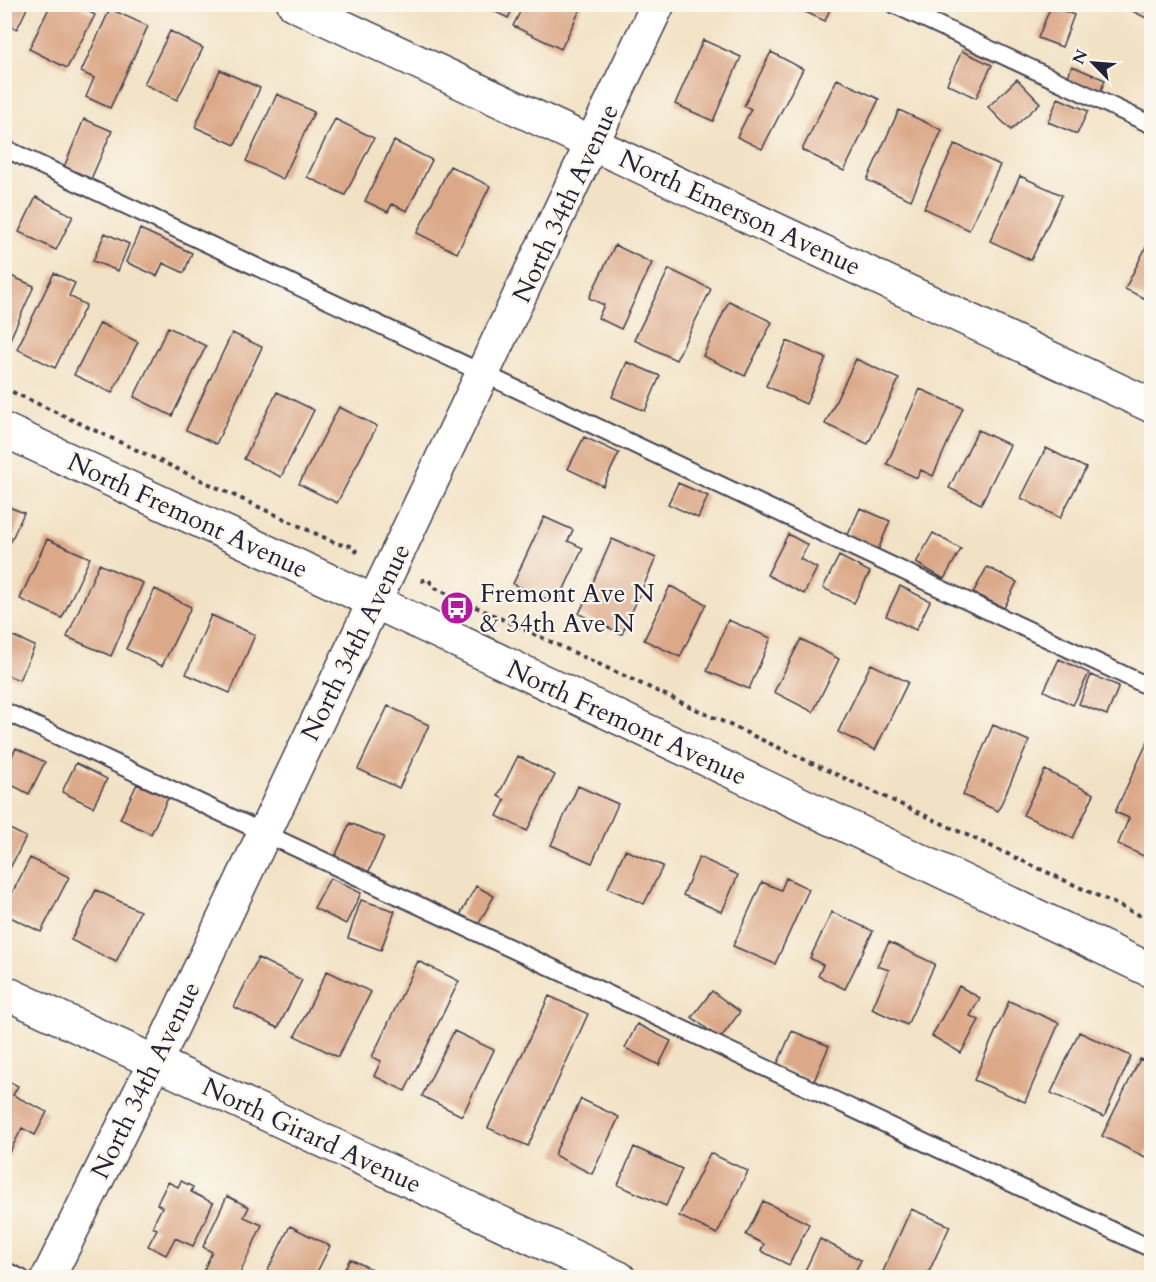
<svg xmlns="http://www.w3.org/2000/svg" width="1156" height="1282" font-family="Cardo,serif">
<rect width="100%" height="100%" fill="#fbf7ec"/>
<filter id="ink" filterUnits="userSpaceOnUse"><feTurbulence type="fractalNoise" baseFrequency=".0167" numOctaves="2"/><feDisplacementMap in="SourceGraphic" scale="12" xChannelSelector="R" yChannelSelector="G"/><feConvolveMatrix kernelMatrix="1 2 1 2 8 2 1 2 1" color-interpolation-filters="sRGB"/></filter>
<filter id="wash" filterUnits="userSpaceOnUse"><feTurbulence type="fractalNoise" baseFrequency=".008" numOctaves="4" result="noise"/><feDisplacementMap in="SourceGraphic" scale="24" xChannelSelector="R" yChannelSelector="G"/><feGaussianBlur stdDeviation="1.35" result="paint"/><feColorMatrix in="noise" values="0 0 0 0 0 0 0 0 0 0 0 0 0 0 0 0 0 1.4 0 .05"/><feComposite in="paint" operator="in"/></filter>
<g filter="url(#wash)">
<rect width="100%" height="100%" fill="#f2e2c5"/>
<g id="blocks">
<path fill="#dba888" d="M4 4H29L17 29 4 23Z
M51 4H75L95 15 67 68 29 49Z
M479 4H515L508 18Z
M524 4H583L561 49 513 26Z
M788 4H832L825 21Z
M1119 4H1152V21Z
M1051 6 1074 15 1062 47 1038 38Z
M110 9 148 26 110 108 86 97 94 78 81 72Z
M170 31 203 48 177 100 144 84Z
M703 40 741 57 713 121 675 104Z
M962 51 992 65 976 98 947 84Z
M771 52 803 69 762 149 737 137 751 109 744 106Z
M1072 66 1105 80 1100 93 1067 79Z
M220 70 260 88 235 145 195 127Z
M837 79 879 99 844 171 802 150Z
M1017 79 1040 103 1011 130 988 107Z
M277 94 314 112 283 179 246 161Z
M1058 98 1088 111 1077 134 1048 122Z
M899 110 942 130 911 200 867 180Z
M84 119 112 131 91 179 64 167Z
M335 119 374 138 345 195 307 177Z
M394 141 432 160 407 211 392 204 388 212 365 201Z
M955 144 1000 165 969 230 924 208Z
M450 166 490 186 457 253 417 233Z
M1020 176 1062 195 1031 260 990 241Z
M36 197 73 216 56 250 19 232Z
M140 229 192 253 184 273 163 263 157 276 126 262Z
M105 233 129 244 118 271 93 261Z
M1152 235V302L1125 289Z
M615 245 652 263 621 329 598 318 604 305 589 298Z
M669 269 711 289 676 360 634 340Z
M4 273 34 286 7 346 4 345Z
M54 273 75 283 69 296 86 305 55 368 17 349Z
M729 301 772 322 745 376 703 356Z
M100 323 138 342 112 393 74 375Z
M168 327 206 346 172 416 134 397Z
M232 333 262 347 216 444 186 430Z
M787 341 826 358 806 404 766 386Z
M856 359 899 379 868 444 825 424Z
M627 362 660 376 645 411 612 397Z
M920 389 963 408 933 476 921 470 917 478 887 464Z
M277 392 314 410 281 477 244 459Z
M339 407 377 426 337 503 299 484Z
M978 430 1010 445 981 504 949 488Z
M584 437 619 453 603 486 568 469Z
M1046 448 1086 468 1060 518 1021 498Z
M678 483 708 496 698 518 668 504Z
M4 505 24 513 4 556Z
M860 508 890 521 878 550 847 537Z
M544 517 573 530 568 541 583 548 557 604 513 584Z
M933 533 961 549 944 579 916 563Z
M788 534 808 545 800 559 817 568 804 594 767 575Z
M47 539 90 558 62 618 20 599Z
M612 539 656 558 622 634 579 614Z
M839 556 870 572 854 603 823 588Z
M99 564 143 583 111 656 67 637Z
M987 567 1017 582 1004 608 973 593Z
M670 586 706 604 680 657 644 640Z
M900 586 930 601 916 630 886 616Z
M155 589 191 607 162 666 126 649Z
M211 615 255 635 230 693 186 674Z
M728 620 771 638 749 689 707 671Z
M4 632 35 646 19 680 4 674Z
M801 639 839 659 813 712 774 692Z
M1059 659 1089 673 1073 705 1044 691Z
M871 664 908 682 875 750 838 732Z
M1091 675 1119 686 1107 715 1079 704Z
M388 706 429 725 399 788 358 769Z
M993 725 1029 741 998 811 963 795Z
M1152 732V860L1118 844 1129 818 1115 812Z
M16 748 45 762 29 794 4 781V771Z
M518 756 555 775 527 831 497 816 505 800 498 796Z
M76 763 107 779 93 807 62 792Z
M1045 770 1094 794 1073 838 1023 815Z
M137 784 168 798 151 834 120 819Z
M578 786 618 804 592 863 551 845Z
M350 823 384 837 368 873 334 859Z
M4 826 26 837 4 880Z
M625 850 663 866 644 904 608 888Z
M699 857 738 875 722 912 683 895Z
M30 858 69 877 41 932 4 914V909Z
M330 878 361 893 346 924 314 908Z
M786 878 809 889 775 964 733 946 762 882 781 890Z
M476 886 494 896 478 925 460 915Z
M96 890 140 911 116 962 71 940Z
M361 900 395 911 381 950 348 938Z
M832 912 873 931 845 989 818 976 823 965 810 958Z
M889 942 935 964 907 1025 872 1009 889 970 877 966Z
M258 958 302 980 278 1028 234 1007Z
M418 961 459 981 405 1091 374 1076 381 1061 372 1057Z
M327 971 371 992 338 1057 295 1036Z
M959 986 980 998 970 1016 979 1020 961 1053 932 1036Z
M712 991 740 1012 720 1039 692 1017Z
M549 996 588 1014 528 1146 488 1128Z
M1009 1001 1059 1023 1025 1102 974 1080Z
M637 1024 671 1041 659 1065 625 1048Z
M454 1031 494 1050 462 1116 422 1096Z
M792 1031 829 1046 814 1081 777 1065Z
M1079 1032 1131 1056 1104 1117 1051 1093Z
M1140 1059 1152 1065V1143L1145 1157 1102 1136Z
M4 1079 18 1086 13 1095 47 1112 35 1135 22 1128 4 1163Z
M581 1099 619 1117 592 1174 554 1155Z
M634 1147 682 1169 666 1206 618 1185Z
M710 1153 748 1171 717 1234 679 1216Z
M181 1181 193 1187 191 1192 213 1203 193 1246 175 1238 166 1255 148 1246 157 1229 152 1227 162 1207 157 1204 168 1182 178 1187Z
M227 1196 249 1207 244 1217 262 1225 238 1278H215L203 1272 212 1252 203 1247Z
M763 1201 809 1224 789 1265 761 1251 764 1244 746 1235Z
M911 1209 950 1226 926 1278H880Z
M290 1226 330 1246 314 1278H264Z
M820 1239 861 1260 852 1278H809L803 1275Z
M350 1259 384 1275 383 1278H340Z"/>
</g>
</g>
<g filter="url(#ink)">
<use href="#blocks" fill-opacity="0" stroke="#413f50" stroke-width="1.5"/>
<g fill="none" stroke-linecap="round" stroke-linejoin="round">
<g stroke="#413f50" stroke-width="20">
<path id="lane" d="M893 4 1152 125
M4 148 1152 688
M4 711 1152 1249
M4 1270 21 1278"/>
</g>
<g stroke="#413f50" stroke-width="36">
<path id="street" d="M294 4 1152 406
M4 992 619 1278
M48 1278 169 1034 658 4"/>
</g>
<g stroke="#413f50" stroke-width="36">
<path id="secondary" d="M4 430 403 615 1152 971"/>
</g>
<path stroke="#413f50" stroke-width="4" stroke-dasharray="4.5 4.5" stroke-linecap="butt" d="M4 388 338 544 352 546 359 555
M421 581 428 579 435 588 1152 921"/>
<use href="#lane" stroke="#fff" stroke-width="16"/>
<use href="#street" stroke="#fff" stroke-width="33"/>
<use href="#secondary" stroke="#fff" stroke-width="33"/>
</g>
</g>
<defs>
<g id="bus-disc" transform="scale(1.725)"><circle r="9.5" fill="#b5179e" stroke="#fbf7ec"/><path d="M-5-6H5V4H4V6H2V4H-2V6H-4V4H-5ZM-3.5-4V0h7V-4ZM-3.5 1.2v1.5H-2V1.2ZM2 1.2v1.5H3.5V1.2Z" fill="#fff"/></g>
</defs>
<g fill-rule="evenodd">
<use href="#bus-disc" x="457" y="608"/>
</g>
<g text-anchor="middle" stroke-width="4.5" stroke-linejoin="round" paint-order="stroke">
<g font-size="26" fill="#22223b" stroke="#fbf7ec">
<text transform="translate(565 203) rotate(-65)" y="9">North 34th Avenue</text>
<text transform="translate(740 212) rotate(25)" y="9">North Emerson Avenue</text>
<text transform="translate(188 515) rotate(25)" y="9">North Fremont Avenue</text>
<text transform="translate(355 642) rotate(-64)" y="9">North 34th Avenue</text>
<text transform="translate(627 722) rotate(25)" y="9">North Fremont Avenue</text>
<text transform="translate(145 1080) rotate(-64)" y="9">North 34th Avenue</text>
<text transform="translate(312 1135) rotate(25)" y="9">North Girard Avenue</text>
</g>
<g font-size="26" fill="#22223b" stroke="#fbf7ec" text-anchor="start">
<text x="480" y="602">Fremont Ave N<tspan x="480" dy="30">&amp; 34th Ave N</tspan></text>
</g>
</g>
<rect width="1156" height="1282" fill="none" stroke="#fbf7ec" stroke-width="24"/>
<g transform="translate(1093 63) rotate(295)" stroke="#fbf7ec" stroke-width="4.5" paint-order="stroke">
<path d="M0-4.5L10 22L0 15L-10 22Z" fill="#22223b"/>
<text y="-9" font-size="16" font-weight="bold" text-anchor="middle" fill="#22223b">N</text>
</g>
</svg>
